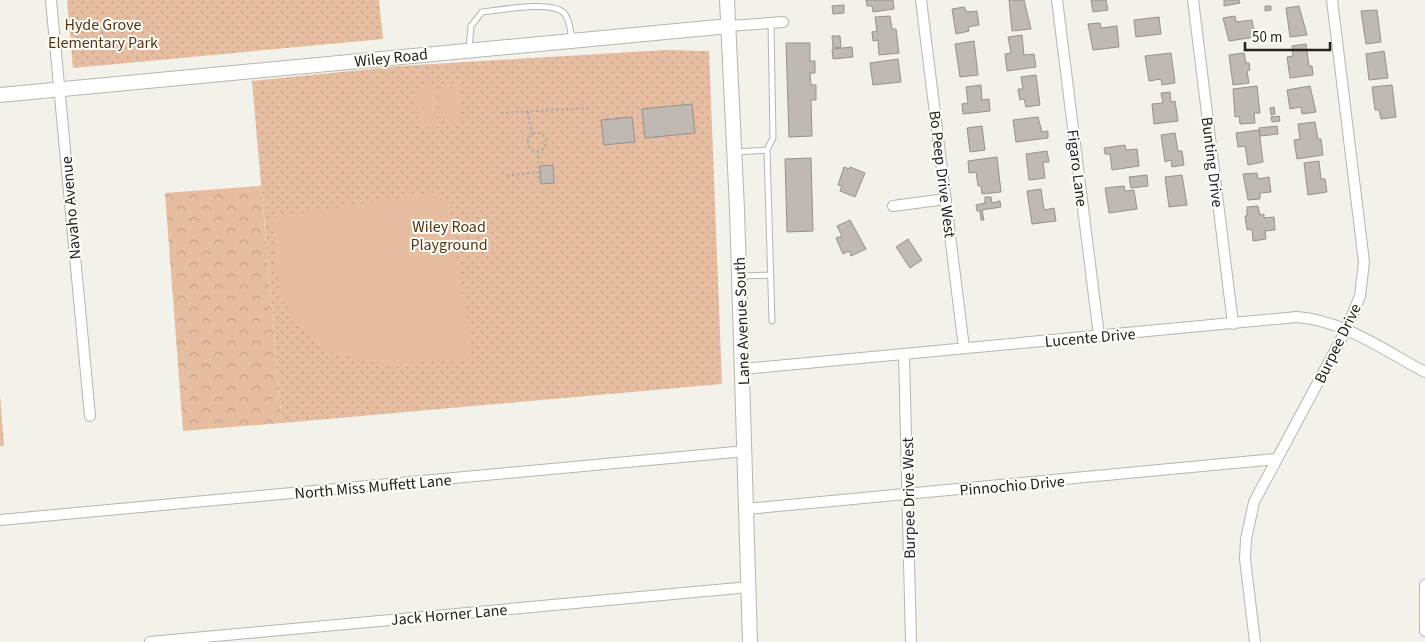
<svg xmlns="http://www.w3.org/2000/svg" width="1425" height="642" font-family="'Source Sans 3',sans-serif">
<defs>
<pattern id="forest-crowns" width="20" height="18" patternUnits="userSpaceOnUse" patternTransform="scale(1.25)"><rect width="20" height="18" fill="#e6bda0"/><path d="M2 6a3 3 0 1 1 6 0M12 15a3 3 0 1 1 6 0" fill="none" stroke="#c5a28a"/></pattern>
<pattern id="park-dots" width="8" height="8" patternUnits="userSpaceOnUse" patternTransform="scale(1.25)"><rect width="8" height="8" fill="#e6bda0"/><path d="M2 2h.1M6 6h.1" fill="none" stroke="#c5a28a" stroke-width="1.8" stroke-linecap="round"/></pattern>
</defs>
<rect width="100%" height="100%" fill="#f2f2ea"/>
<path fill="url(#forest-crowns)" d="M261 186 282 423 183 431 165 193Z
M0 394 4 446H0Z"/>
<path fill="url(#park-dots)" d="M67 0H379L383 39 73 68Z
M665 50 709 51 722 384 282 423 252 81 400 66Z"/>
<path fill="#e6bda0" d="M459 84 462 124 444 126 440 85Z
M434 86 438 127 419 128 416 88Z
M437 192 449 201 472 358 385 365 327 351 299 324 280 295 272 218Z"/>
<path fill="#bebab3" stroke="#95928b" d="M866 0H893L894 9 873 12 872 6H867Z
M1009 0H1024L1031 29 1012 31Z
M1091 0H1106L1108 10 1093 12Z
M1224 0H1239L1240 3 1224 6Z
M844 5V13L833 14 832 6Z
M1265 6H1271V10L1265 11Z
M1299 6 1307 35 1290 37 1286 8Z
M964 7 967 12 977 11 979 25 968 27 969 31 956 34 952 9Z
M1377 10 1381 42 1366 44 1361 11Z
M890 16 892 29H896L899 53 879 55 878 40 873 41 872 32 877 31 875 17Z
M1235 16 1236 22 1252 20 1255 37 1229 41 1223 18Z
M1159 17 1161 34 1136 37 1134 20Z
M1100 23 1101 28 1117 26 1119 47 1093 50 1088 24Z
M1022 35 1024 55 1034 54 1036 67 1007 71 1005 54 1011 53 1008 37Z
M832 36H840L841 47 833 48Z
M974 41 978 75 960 77 955 44Z
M786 43H810V61H815V73H810L811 85H816V100H811L812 136 789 137Z
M1306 44 1309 66H1312L1313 75 1290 78 1287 57 1293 56 1292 46Z
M852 47 853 57 833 59 832 49Z
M1384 51 1388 78 1369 80 1366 54Z
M1171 53 1175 83 1162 85 1161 79 1149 81 1145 56Z
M1244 53 1246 63H1249L1250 70 1247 71 1249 83 1233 85 1229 55Z
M898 59 901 82 873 85 870 63Z
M1036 75 1040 105 1026 107 1024 99 1020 100 1018 89H1023L1021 77Z
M981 85 982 100 989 99 990 111 963 114 962 104 968 103 966 87Z
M1392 85 1396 117 1381 119 1379 110H1375L1372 87Z
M1257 86 1260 113H1254L1255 123 1240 124 1239 116 1235 117 1233 89Z
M1310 86 1316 112 1302 114 1301 107 1290 109 1287 90Z
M1170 92 1171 102 1175 101 1178 121 1154 124 1152 104 1163 103 1161 93Z
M692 104 695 133 645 138 642 109Z
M1274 107 1275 114 1271 115 1270 108Z
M1279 116 1280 121 1272 122 1271 117Z
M632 117 635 142 604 145 601 120Z
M1038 117 1042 132 1048 131V138L1016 142 1013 120Z
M1315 122 1318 139H1321L1323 155 1297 159 1294 140 1300 139 1298 124Z
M982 126 985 150 970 152 967 128Z
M1277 126 1278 134 1260 136 1259 128Z
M1259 130 1263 162 1248 165 1245 146 1238 147 1236 133Z
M1175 133 1178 151H1182L1184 165 1172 167 1171 160 1165 162 1161 135Z
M1125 145 1126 150 1137 149 1139 166 1112 170 1110 154H1105L1104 148Z
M1047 151 1049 162H1043L1045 178 1029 180 1026 154Z
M997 157 1001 192 982 194 981 186H978L976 172 969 173 968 161Z
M811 158 813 231 787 232 785 159Z
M1319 161 1321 179H1325L1327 192 1308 195 1304 163Z
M553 165 554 183 541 184 540 166Z
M844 167 849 169 850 167 865 173 855 197 840 191 842 186 838 185Z
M1257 173 1258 179 1269 177 1271 192 1260 193V199L1248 200 1243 174Z
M1147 175 1148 186 1131 188 1129 177Z
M1182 175 1187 205 1169 207 1165 177Z
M1124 186 1125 191 1134 190 1137 209 1109 213 1105 188Z
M1041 189 1044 210 1054 208 1056 221 1032 224 1027 191Z
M985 197H991L992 203 1000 201 1001 207 982 210 984 220H981L980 211H977L976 205 985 203Z
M1258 206 1260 215 1264 214V218L1274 217 1275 230 1265 231 1266 239 1253 241 1252 229 1247 230 1245 216H1247V207Z
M850 220 866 249 851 256 849 251 843 254 836 238 842 236 837 226Z
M908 239 922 260 910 268 896 247Z"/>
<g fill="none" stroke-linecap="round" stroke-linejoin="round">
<g stroke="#b6b6af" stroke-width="7">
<path id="lane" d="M469 49 471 26 482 12C501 10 551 0 564 13 570 19 570 31 572 39
M767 150 772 321
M736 152 767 150 773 138 771 23
M741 276 771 275"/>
</g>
<g stroke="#b6b6af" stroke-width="12">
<path id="street" d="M51 0 90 416
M921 0 964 348
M1057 0 1099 336
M1193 0 1233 324
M729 26 783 22
M893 206 946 199
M904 355 911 642
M743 369 1297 317C1343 320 1385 351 1425 372
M747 509 1276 459
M0 520 746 451
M1425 585V631
M150 642 749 587
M1255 642 1245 559 1246 539 1254 502 1346 330 1360 296 1364 262 1332 0"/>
</g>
<g stroke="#b6b6af" stroke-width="16">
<path id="secondary" d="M727 0 737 209 750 642
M0 95 729 26"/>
</g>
<path stroke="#aaaaa4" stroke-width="2" stroke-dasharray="2.5 2.5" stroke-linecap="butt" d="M528 112 532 134
M501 113 590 108
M528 142a9 9 0 1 1 18 0a9 9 0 1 1-18 0Z
M538 151 539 182
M507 176 537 172"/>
<use href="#lane" stroke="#fff" stroke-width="5"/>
<use href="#street" stroke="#fff" stroke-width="10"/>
<use href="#secondary" stroke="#fff" stroke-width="14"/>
</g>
<g text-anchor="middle" stroke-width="4" stroke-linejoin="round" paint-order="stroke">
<g font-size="16" fill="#5b320c" stroke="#fffffc">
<text x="103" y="30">Hyde Grove<tspan x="103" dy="18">Elementary Park</tspan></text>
<text x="449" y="232">Wiley Road<tspan x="449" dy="18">Playground</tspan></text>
</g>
<g font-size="16" fill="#232320" stroke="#fffffc">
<text transform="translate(391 57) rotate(-6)" y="6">Wiley Road</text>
<text transform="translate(1213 162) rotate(83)" y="6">Bunting Drive</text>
<text transform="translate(1078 168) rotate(83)" y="6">Figaro Lane</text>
<text transform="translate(943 174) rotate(83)" y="6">Bo Peep Drive West</text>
<text transform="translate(70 208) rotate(-95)" y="6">Navaho Avenue</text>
<text transform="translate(741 321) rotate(-92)" y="6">Lane Avenue South</text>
<text transform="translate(1090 337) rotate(-5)" y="6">Lucente Drive</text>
<text transform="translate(1337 343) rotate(-64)" y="6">Burpee Drive</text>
<text transform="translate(1012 485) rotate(-5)" y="6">Pinnochio Drive</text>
<text transform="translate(373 486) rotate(-5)" y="6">North Miss Muffett Lane</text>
<text transform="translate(908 498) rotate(-91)" y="6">Burpee Drive West</text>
<text transform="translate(449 614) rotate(-5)" y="6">Jack Horner Lane</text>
</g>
</g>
<path d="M1245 42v8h85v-8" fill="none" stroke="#232320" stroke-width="2.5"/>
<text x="1252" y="42" font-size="15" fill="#232320" stroke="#fffffc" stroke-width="4" paint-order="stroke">50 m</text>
</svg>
